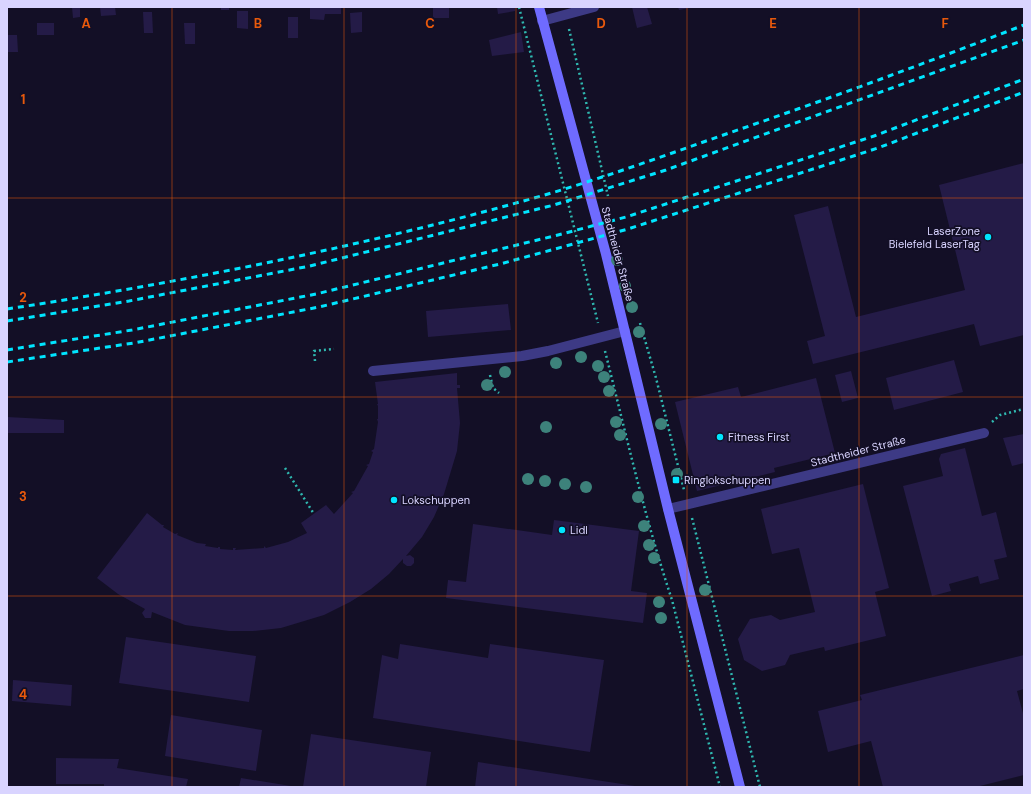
<svg xmlns="http://www.w3.org/2000/svg" width="1031" height="794" font-family="'DM Sans',sans-serif">
<rect width="100%" height="100%" fill="#130f26"/>
<path fill="#241b47" d="M72 7H80V17L73 18Z
M100 7H115L116 15 101 16Z
M221 7H229V10H221Z
M310 7H341V14H325L324 20 310 19Z
M433 7H449V18H433Z
M497 7H515V11L498 14Z
M632 7H647L652 24 637 28Z
M678 7H689V8L679 10Z
M237 11H248V29L237 28Z
M143 12H152L153 33H144Z
M362 12V32L351 33 350 13Z
M288 17H298V38H288Z
M37 23H54V35H37Z
M184 23H195V44H185Z
M521 32 524 52 492 56 489 40Z
M8 35H17L18 52H8Z
M1024 163V335L980 346 974 324 813 364 807 341 825 336 794 215 828 206 856 317 965 290 939 185Z
M508 304 511 330 428 337 426 311Z
M954 360 963 392 894 410 886 378Z
M851 371 858 398 842 402 835 375Z
M457 373V385H460V388H457L460 423 457 451 444 494 434 517 422 537 406 556 410 555 414 558V563L411 566H407L403 563V559L389 574 371 589 350 602 324 615 281 628 253 631H229L185 625 152 612 151 618H145L142 613 145 609 118 594 97 578 147 513 162 525H164L163 527 175 534 178 533 177 535 197 543 206 544 205 546 218 548V547H220V549L233 550V548H236L235 550 264 548V546L266 548 288 542 307 533 301 523 326 505 334 514 353 493 351 492 354 491 368 466 366 465 369 464 373 452 371 451 374 449 378 422 377 419H378V406L377 404H378L375 382Z
M816 378 835 453 774 468 775 472 697 491 675 402 738 387 741 397Z
M7 417 64 420V433H7Z
M1024 434V463L1012 466 1003 438Z
M965 448 982 516 996 512 1007 557 994 560 999 579 980 584 978 576 949 584 951 591 932 596 903 486 943 476 939 459 941 454Z
M863 484 889 588 875 592 886 636 825 651 824 647 790 655 785 665 762 671 744 660 738 639 750 619 771 615 780 620 815 612 799 548 772 554 761 509Z
M554 520 639 531 631 591 647 593 643 623 446 598 448 580 466 582 473 524 552 535Z
M126 637 256 656 249 702 119 683Z
M400 644 488 658 490 644 604 660 590 752 373 718 382 655 398 659Z
M1024 655V689L1017 691 1024 717V775L976 787H883L871 741 828 752 818 711 862 700 860 695Z
M13 680 72 685 71 706 12 701Z
M171 715 262 730 256 771 165 756Z
M311 734 431 752 426 787H303Z
M56 758 119 759 117 768 188 779 186 787H104V784H56Z
M478 762 635 786V787H475Z
M241 778 291 786V787H239Z"/>
<g fill="none" stroke-linecap="round" stroke-linejoin="round">
<path stroke="#2fb8b0" stroke-width="2.5" stroke-dasharray="2 3" stroke-linecap="butt" d="M519 7 598 323
M569 29 608 196
M640 323 656 378 684 490
M605 351C626 434 645 519 672 600L720 787
M315 361 314 351 334 349
M490 375 493 388 499 393
M992 422 1000 415 1024 409
M285 468 314 514
M692 518 760 787"/>
<path stroke="#3d3a85" stroke-width="10" d="M542 21 594 7
M373 371 522 356 548 351 625 331
M668 509 984 433"/>
<path stroke="#6f6bff" stroke-width="10" d="M539 7 606 254 668 509 740 787"/>
<path stroke="#00e5ff" stroke-width="3" stroke-dasharray="6 5" stroke-linecap="butt" d="M7 309C189 281 371 245 548 194 609 176 669 154 729 133 828 99 926 63 1024 25
M7 321 129 301 310 266 554 205 666 170 1024 40
M7 350 132 330 316 294 558 235 626 217 874 136 1024 79
M7 362 134 343 319 307 500 264 628 229 878 148 1024 92"/>
</g>
<g fill="#3d827b">
<circle cx="617" cy="260" r="6"/>
<circle cx="625" cy="286" r="6"/>
<circle cx="632" cy="307" r="6"/>
<circle cx="639" cy="332" r="6"/>
<circle cx="581" cy="357" r="6"/>
<circle cx="556" cy="363" r="6"/>
<circle cx="598" cy="366" r="6"/>
<circle cx="505" cy="372" r="6"/>
<circle cx="604" cy="377" r="6"/>
<circle cx="487" cy="385" r="6"/>
<circle cx="609" cy="391" r="6"/>
<circle cx="616" cy="422" r="6"/>
<circle cx="661" cy="424" r="6"/>
<circle cx="546" cy="427" r="6"/>
<circle cx="620" cy="435" r="6"/>
<circle cx="677" cy="474" r="6"/>
<circle cx="528" cy="479" r="6"/>
<circle cx="545" cy="481" r="6"/>
<circle cx="565" cy="484" r="6"/>
<circle cx="586" cy="487" r="6"/>
<circle cx="638" cy="497" r="6"/>
<circle cx="644" cy="526" r="6"/>
<circle cx="649" cy="545" r="6"/>
<circle cx="654" cy="558" r="6"/>
<circle cx="705" cy="590" r="6"/>
<circle cx="659" cy="602" r="6"/>
<circle cx="661" cy="618" r="6"/>
</g>
<path fill="none" stroke="#e8590c" stroke-width="1" stroke-opacity="0.55" d="M172 7V787M344 7V787M516 7V787M687 7V787M859 7V787M7 198H1024M7 397H1024M7 596H1024"/>
<g fill="#00e5ff" stroke="#130f26" stroke-width="1.5">
<circle cx="988" cy="237" r="4"/>
<circle cx="720" cy="437" r="4"/>
<rect x="672" y="476" width="8" height="8" rx="2"/>
<circle cx="394" cy="500" r="4"/>
<circle cx="562" cy="530" r="4"/>
</g>
<g text-anchor="middle" stroke-width="3.5" stroke-linejoin="round" paint-order="stroke">
<g font-size="11" fill="#d9d4ff" stroke="#130f26" text-anchor="start">
<text x="980" y="235" text-anchor="end">LaserZone<tspan x="980" dy="13">Bielefeld LaserTag</tspan></text>
<text x="728" y="441">Fitness First</text>
<text x="684" y="484">Ringlokschuppen</text>
<text x="402" y="504">Lokschuppen</text>
<text x="570" y="534">Lidl</text>
</g>
<g font-size="11" fill="#d9d4ff" stroke="#130f26">
<text transform="translate(618 254) rotate(75)" y="4">Stadtheider Straße</text>
<text transform="translate(858 451) rotate(-14)" y="4">Stadtheider Straße</text>
</g>
</g>
<g font-size="13" text-anchor="middle" font-weight="bold" fill="#e8590c" stroke="#130f26" stroke-width="3.5" stroke-linejoin="round" paint-order="stroke">
<text x="86" y="28">A</text>
<text x="258" y="28">B</text>
<text x="430" y="28">C</text>
<text x="601" y="28">D</text>
<text x="773" y="28">E</text>
<text x="945" y="28">F</text>
<text x="23" y="104">1</text>
<text x="23" y="302">2</text>
<text x="23" y="501">3</text>
<text x="23" y="699">4</text>
</g>
<rect width="1031" height="794" fill="none" stroke="#d9d4ff" stroke-width="16"/>
</svg>
